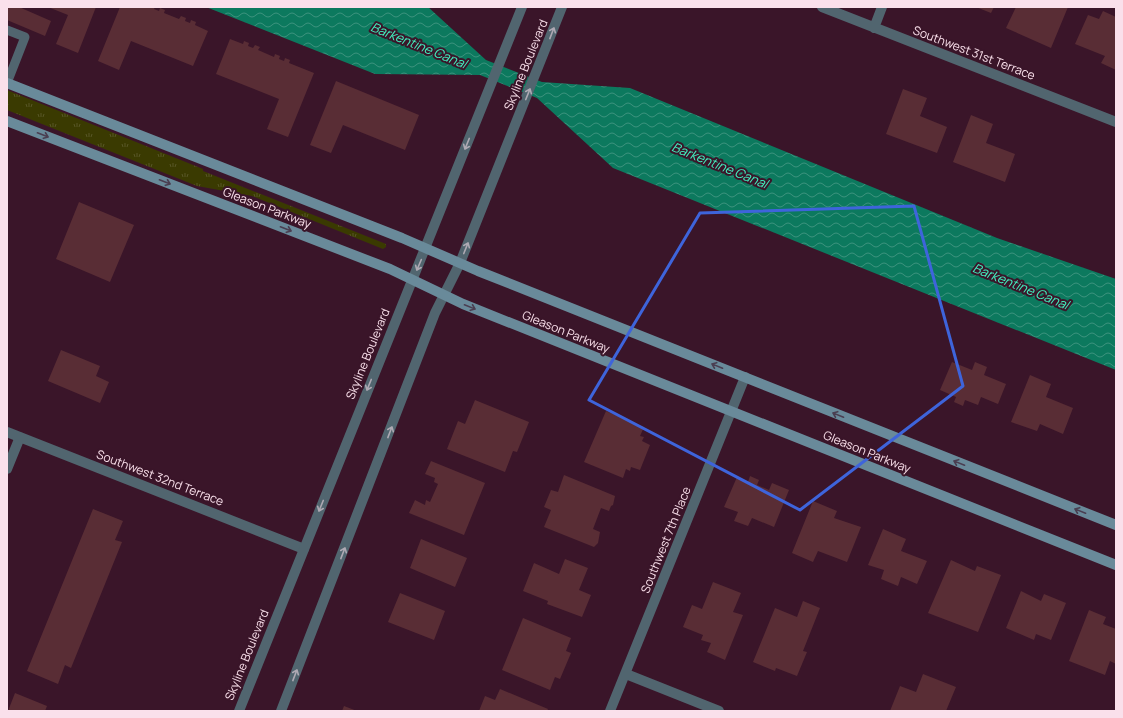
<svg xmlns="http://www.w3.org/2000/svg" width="1123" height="718" font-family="Manrope,sans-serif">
<defs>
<pattern id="grass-tufts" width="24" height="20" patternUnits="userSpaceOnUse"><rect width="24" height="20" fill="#3a3a01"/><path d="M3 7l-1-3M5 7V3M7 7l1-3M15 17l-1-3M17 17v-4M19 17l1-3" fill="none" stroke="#575626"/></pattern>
<pattern id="water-waves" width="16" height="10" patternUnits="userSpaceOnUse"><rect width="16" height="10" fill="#0c795e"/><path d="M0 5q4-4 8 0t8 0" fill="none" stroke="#3c927d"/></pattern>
</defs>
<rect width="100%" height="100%" fill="#3a1529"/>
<path fill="url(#grass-tufts)" d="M7 90 203 169V171L386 244V247L383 249 252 196 197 186 7 110Z"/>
<path fill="url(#water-waves)" d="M206 7H428L486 60 542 82 630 88 997 238 1116 279V370L613 168 537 98 480 75 375 74Z"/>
<path fill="#592d35" d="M7 7H19L51 21 45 36 7 20Z
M48 7H96L78 53 56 44 68 15Z
M120 7H155L154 9 159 11 160 8 165 10 164 13 179 19 181 16 186 18 185 21 190 23 191 20 196 22 195 25 208 31 193 66 131 41 119 70 98 61Z
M976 7H994L991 13Z
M1016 7H1068L1051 48 1006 28Z
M1103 11 1116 17V70L1101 63 1105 56 1075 44 1088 15 1099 19Z
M230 39 243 44 244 41 249 43 248 46 253 48 255 45 260 47 258 50 274 57 275 54 280 56 279 59 284 61 285 58 290 60 289 63 314 73 288 137 267 129 279 99 216 74Z
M336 81 419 115 405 150 343 125 331 153 310 145Z
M903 89 927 98 920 116 947 127 937 153 886 134Z
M971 115 993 124 986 143 1015 154 1005 182 953 162Z
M79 202 134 225 110 282 56 259Z
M61 350 100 366 96 376 109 382 100 403 48 381Z
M952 362 972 370 975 362 987 367 984 375 1006 384 998 404 981 397 978 405 965 400 963 406 954 402 956 397 940 390Z
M1030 375 1051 384 1046 397 1073 408 1063 434 1040 424 1037 431 1011 422Z
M475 400 529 422 517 452 513 451 505 472 447 449 458 421 465 424Z
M606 411 644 427 640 436 644 437 642 441 650 445 640 470 631 467 630 471 626 469 623 478 584 462Z
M431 461 485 483 464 535 409 513 415 500 425 505 426 500 430 502 438 484 434 482 435 478 425 474Z
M564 475 615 496 613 505 611 506 609 511 601 508 593 529 600 532 598 543 594 547 544 527 551 510 544 507 551 490 558 492Z
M750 476 759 480 757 485 769 490 772 483 789 490 774 527 752 518 748 526 734 521 738 512 724 507 737 477 748 482Z
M813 501 837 511 834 518 861 527 847 562 818 551 813 562 792 553Z
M93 509 123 521 115 540 122 542 71 668 65 665 58 684 27 671Z
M883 529 906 539 901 551 927 561 917 584 901 577 898 586 881 579 884 570 868 565Z
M421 539 467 558 455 587 410 568Z
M565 559 588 568 579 590 591 595 582 617 547 604 548 601 523 591 534 563 559 574Z
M951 560 975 571 977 566 1001 575 978 632 928 613Z
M713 582 741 593 733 612 743 615 725 660 707 652 711 643 701 640 703 635 683 627 692 605 702 609Z
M1021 591 1041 601 1044 594 1066 603 1051 640 1036 634 1034 640 1006 628Z
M400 593 445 611 434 640 388 622Z
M803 601 820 608 803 651 807 652 797 676 776 668 775 671 753 662 775 608 797 617Z
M1089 610 1106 617 1103 624 1116 629V664L1110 661 1105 675 1069 661Z
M523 618 571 638 566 651 571 653 560 679 555 677 550 690 502 670Z
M923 674 956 687 946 711H890L900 686 916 692Z
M500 689 548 709 547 711H479L485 696 495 700Z
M15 693 47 706 45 711H8Z
M344 706 357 711H342Z"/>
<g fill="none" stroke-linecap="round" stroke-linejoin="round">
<path stroke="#51656f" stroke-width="9" d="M7 30 25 37 7 83"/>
<path stroke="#51656f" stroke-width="10" d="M822 7 1116 122
M874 28 882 7
M7 432 304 549
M7 469 20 437
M626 674 719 711
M610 711 745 377"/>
<path stroke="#51656f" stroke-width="10" d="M239 711 522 7
M281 711 435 313 460 263 562 7"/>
<path stroke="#698a9a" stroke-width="10" d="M7 83 402 238 478 271 1116 525
M7 121 390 269 463 304 1116 565"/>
</g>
<defs><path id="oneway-shaft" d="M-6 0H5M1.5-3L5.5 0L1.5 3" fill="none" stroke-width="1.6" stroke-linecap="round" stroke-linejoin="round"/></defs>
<g stroke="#aea9b3">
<use href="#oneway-shaft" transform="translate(552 33) rotate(-69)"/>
<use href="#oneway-shaft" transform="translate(528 94) rotate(-68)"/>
<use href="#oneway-shaft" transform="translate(467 144) rotate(112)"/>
<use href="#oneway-shaft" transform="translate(466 248) rotate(-68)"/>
<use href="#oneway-shaft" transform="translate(419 265) rotate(113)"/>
<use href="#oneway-shaft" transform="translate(369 385) rotate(112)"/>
<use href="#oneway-shaft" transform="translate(390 432) rotate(-69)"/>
<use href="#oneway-shaft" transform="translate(321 506) rotate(112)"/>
<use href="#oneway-shaft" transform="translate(343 553) rotate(-69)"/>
<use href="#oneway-shaft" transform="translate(295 675) rotate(-69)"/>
</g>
<g stroke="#4a3e51">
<use href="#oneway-shaft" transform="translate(43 135) rotate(21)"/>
<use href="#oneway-shaft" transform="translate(165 182) rotate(21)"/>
<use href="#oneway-shaft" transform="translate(286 229) rotate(21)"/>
<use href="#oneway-shaft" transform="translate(470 307) rotate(22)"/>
<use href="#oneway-shaft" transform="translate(717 366) rotate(-158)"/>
<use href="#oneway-shaft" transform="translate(838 415) rotate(-158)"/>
<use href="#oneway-shaft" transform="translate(959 463) rotate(-158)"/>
<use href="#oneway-shaft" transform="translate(1080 511) rotate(-158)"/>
</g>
<path fill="none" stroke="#3e64db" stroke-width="3" stroke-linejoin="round" d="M914 206 963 386 800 510 589 400 700 213Z"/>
<g text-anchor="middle" stroke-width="4" stroke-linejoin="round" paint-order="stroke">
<g font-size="12" fill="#fae0eb" stroke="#3a1529">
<text transform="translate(974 53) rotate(21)" y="4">Southwest 31st Terrace</text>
<text transform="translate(526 65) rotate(-68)" y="4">Skyline Boulevard</text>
<text transform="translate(267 208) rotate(21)" y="4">Gleason Parkway</text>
<text transform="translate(566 332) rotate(22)" y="4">Gleason Parkway</text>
<text transform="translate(368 354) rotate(-68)" y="4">Skyline Boulevard</text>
<text transform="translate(867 452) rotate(22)" y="4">Gleason Parkway</text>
<text transform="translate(160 478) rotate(21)" y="4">Southwest 32nd Terrace</text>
<text transform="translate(666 540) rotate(-68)" y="4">Southwest 7th Place</text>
<text transform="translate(247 655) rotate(-68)" y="4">Skyline Boulevard</text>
</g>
<g font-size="13" font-style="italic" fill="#42efbe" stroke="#3a1529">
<text transform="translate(419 45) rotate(22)" y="5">Barkentine Canal</text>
<text transform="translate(720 165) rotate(22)" y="5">Barkentine Canal</text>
<text transform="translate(1021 286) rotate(22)" y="5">Barkentine Canal</text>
</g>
</g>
<rect width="1123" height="718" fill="none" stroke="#fae0eb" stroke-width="16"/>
</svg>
